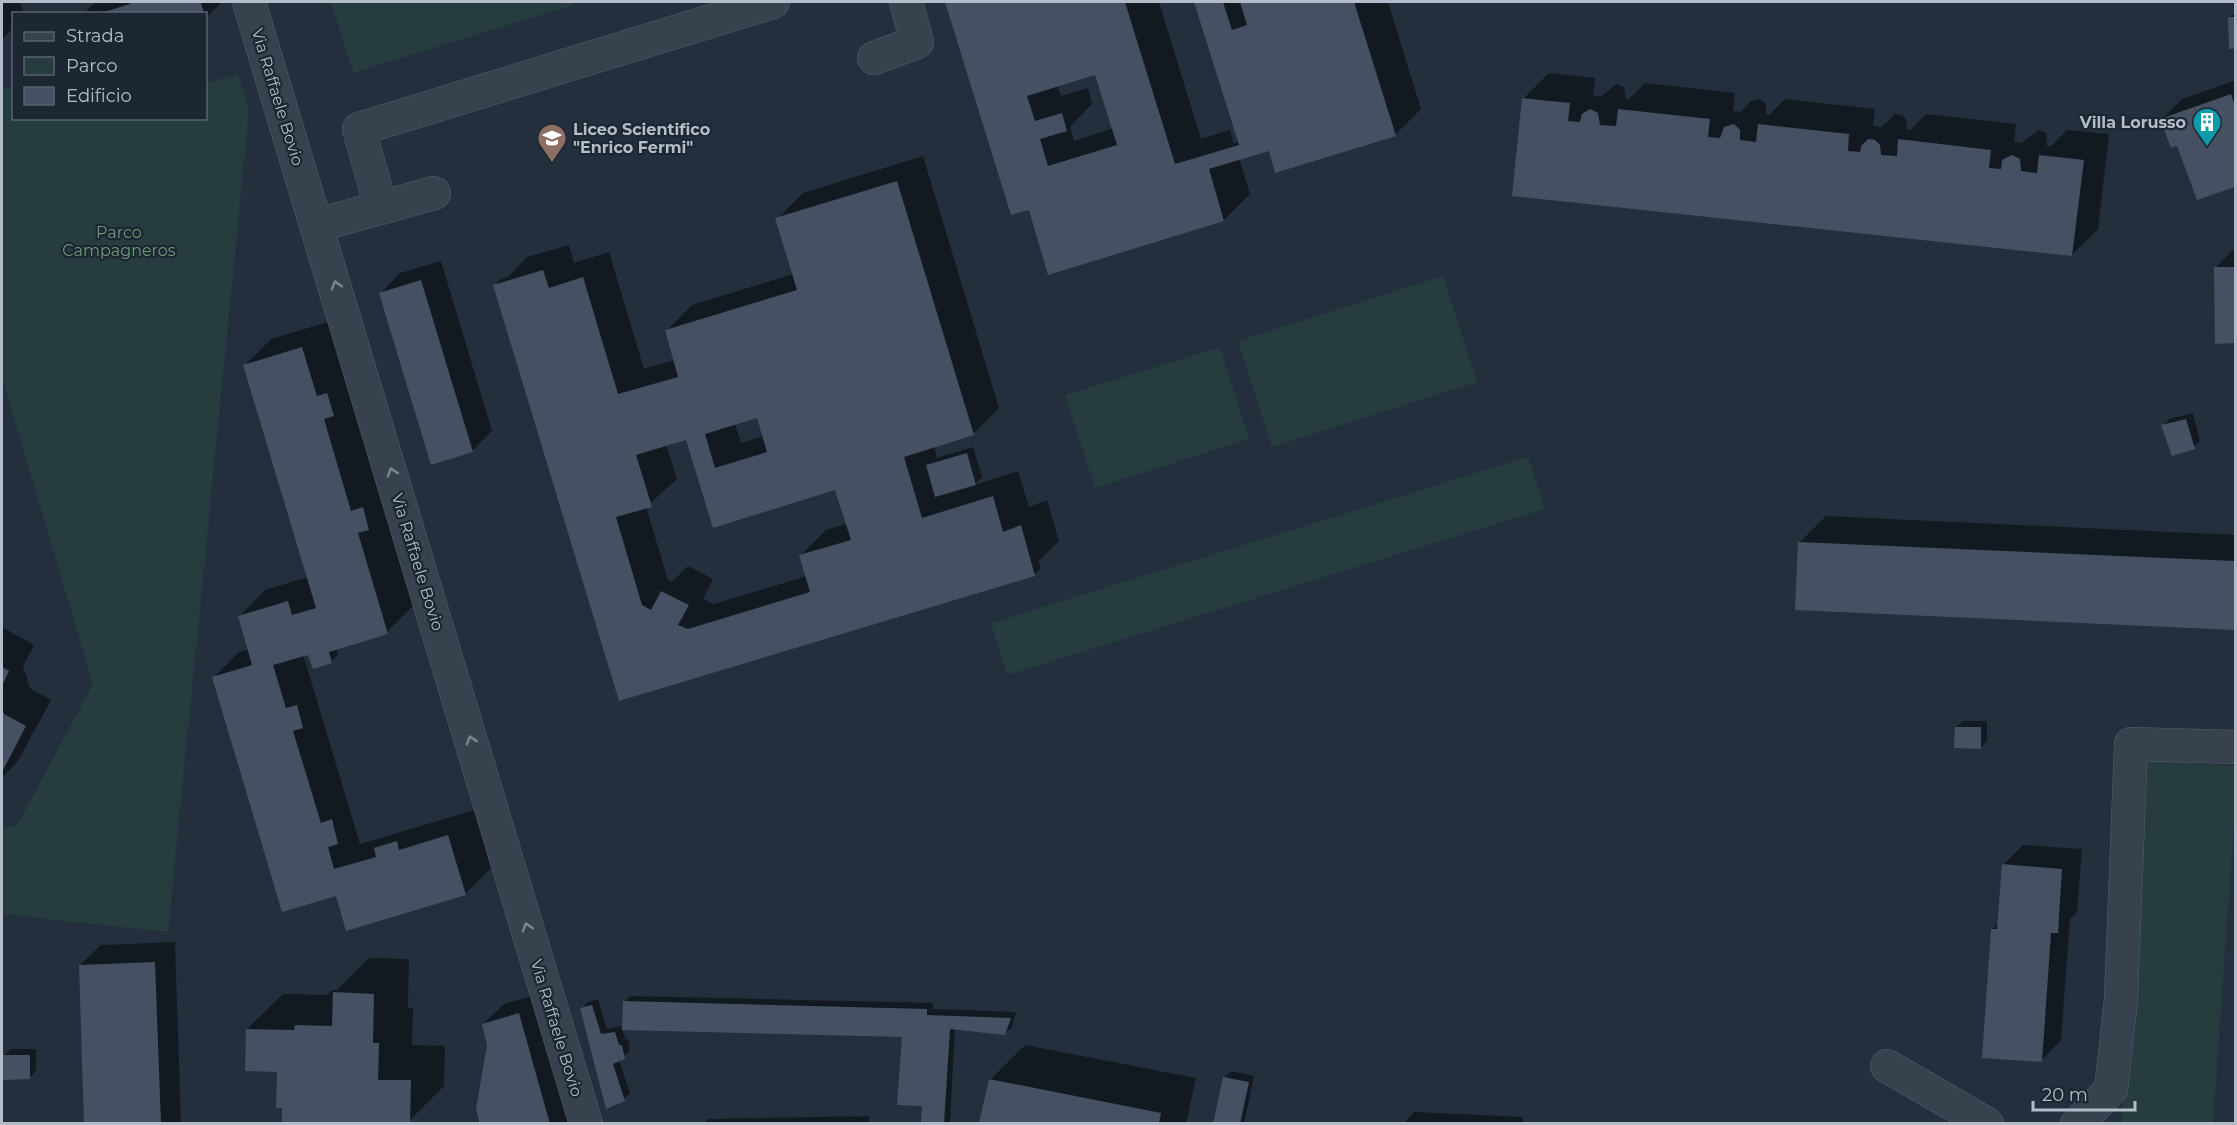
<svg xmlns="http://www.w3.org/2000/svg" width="2237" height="1125" font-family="Montserrat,sans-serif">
<rect width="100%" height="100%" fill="#242f3e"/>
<path fill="#263c3f" d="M331 2H571L573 5 353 73Z
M238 74 249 111 168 932 2 914V829L18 824 93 684 2 378V88H13L14 118H206V83Z
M1443 276 1477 382 1272 447 1238 341Z
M1220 347 1249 439 1095 488 1065 395Z
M1528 457 1545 509 1007 675 991 623Z
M2147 760 2235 766V808L2213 1123H2121Z"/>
<path fill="#0007" fill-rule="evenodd" d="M2 2H20L24 14H14V27L2 39Z
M95 2H222L206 18V14H83Z
M947 2H1159L1201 139 1230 130 1234 144 1239 140 1196 2H1388L1421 109 1395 135 1270 149 1239 158 1250 194 1224 220 1029 208 1012 214ZM1096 73 1114 128 1074 141 1070 127 1092 104 1088 88 1061 96 1057 85Z
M2236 12V47H2230V17Z
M1549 73 1595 78 1593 96H1601L1617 84 1624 87 1626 99H1629L1645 83 1735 93 1733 111 1741 112 1751 101 1760 99 1766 104V114L1769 115 1785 99 1875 109 1873 126 1882 127 1895 114 1901 115 1906 119 1907 129 1910 130 1926 114 2016 124 2014 142 2021 143 2039 130 2046 133 2047 146H2051L2067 130 2109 134 2098 229 2072 255 1513 194 1523 99Z
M2236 80V185L2198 198 2178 144 2162 119 2182 99Z
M923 156 999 408 973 434 934 446 937 458 973 447 982 477 974 485 1018 471 1029 507 1047 500 1059 541 1039 561 1041 568 1035 574 620 699 495 285 501 279 508 277 527 257 569 245 574 263 609 252 644 369 675 360 666 331 692 305 793 274 777 219 803 193ZM758 416 764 436 741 443 735 423ZM687 438 714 526 836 488 848 523 826 530 800 556 807 576 714 604 703 599 713 579 688 566 672 582 668 580 646 507 677 479 666 444Z
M2235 248 2236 342H2217L2215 268Z
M441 261 492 431 472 451 380 294 400 273Z
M328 322 413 606 387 632 336 648 338 655 331 662 309 653 303 654 360 844 474 810 491 868 465 894 337 895 213 678 239 652 249 649 240 616 265 590 308 577 245 365 271 339Z
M2193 413 2200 441 2194 447 2163 426 2169 419Z
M1826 516 2236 535V628L1797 609 1800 542Z
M2 627 34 645 23 666 30 688 51 700 18 761 2 778Z
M1963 721H1987V741L1980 748 1956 727Z
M2023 845 2082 849 2077 912 2070 919 2061 1040 2041 1061 1992 929 1999 922 2003 865Z
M175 942 181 1124H86L80 965 101 945Z
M369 958 409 959 408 1008H413L412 1045 445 1046 444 1086 409 1121 283 1124 279 1070 247 1029 283 994 327 995 332 990H337Z
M539 994 576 1124H481L489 1045 483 1024 504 1004Z
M631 996 933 1003V1009L1016 1012 1012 1027 1005 1033 955 1028 950 1123 923 1124 924 1104 903 1035 624 1002Z
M598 999 607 1029 621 1026 626 1040 628 1039 630 1051 619 1060 630 1093 624 1099 581 1009 588 1002Z
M1025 1045 1196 1078 1186 1124 981 1122 990 1080Z
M11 1049H36V1071L30 1077 4 1056Z
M1231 1071 1254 1076 1244 1124H1215L1224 1078Z
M1414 1112 1523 1117V1124H1403Z
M869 1116V1124H703L708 1119Z"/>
<path fill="#455162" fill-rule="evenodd" d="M129 2H201L204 14H98L130 4Z
M945 2H1125L1175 164 1239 145 1194 2H1223L1232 30 1247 25 1240 2H1354L1396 136 1275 173 1269 151 1209 169 1224 221 1048 275 1029 210 1011 215ZM1095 75 1117 145 1048 166 1040 139 1067 131 1062 113 1035 121 1027 96Z
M2228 17H2235V48L2229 49Z
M2231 94 2235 106V187L2197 200 2177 146 2171 148 2160 119Z
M1522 98 1570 103 1568 121 1580 122 1582 114 1590 109 1598 113 1600 125 1616 126 1618 109 1710 119 1708 137 1720 138 1724 127 1734 124 1740 130V140L1756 142 1758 124 1849 134 1848 151 1860 152 1861 146 1868 139 1875 140 1880 145 1881 155 1897 156 1898 139 1991 150 1989 168 2001 169 2002 160 2012 155 2020 159 2021 171 2037 173 2039 155 2084 160 2072 256 1512 196Z
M897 181 974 435 904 457 922 518 993 496 1003 532 1021 525 1035 576 619 701 493 285 543 270 549 288 583 277 618 394 678 377 665 330 797 290 775 218ZM757 418 767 452 715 468 705 434ZM686 440 713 528 835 490 851 540 799 555 810 592 688 629 678 625 689 605 661 591 651 610 642 605 616 517 652 507 636 455Z
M2214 267H2235V343L2215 344Z
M421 280 473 452 431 465 379 293Z
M302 347 317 396 327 393 334 416 324 419 351 511 363 507 369 530 358 533 388 634 329 652 332 663 313 669 308 655 273 665 286 708 297 705 303 728 293 731 321 823 332 819 338 844 328 847 334 869 376 857 374 848 397 841 399 850 448 835 466 895 346 931 336 896 282 912 212 677 252 665 238 616 288 601 292 615 316 608 243 365Z
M2186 419 2195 449 2172 456 2161 425Z
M967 453 976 485 935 497 926 465Z
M1798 542 2235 561V630L1795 610Z
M2 667 9 671 2 686Z
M2 707 4 714 26 726 2 772Z
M1955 727H1981V749L1954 748Z
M2002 864 2062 869 2058 933H2051L2042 1062 1982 1058 1991 929H1997Z
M155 962 161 1124H84L79 965Z
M333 992 374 994 373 1043H379L378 1080H411L410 1122 282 1124V1108H276L277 1072 245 1071 246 1029 294 1030 295 1025 332 1026Z
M623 1001 927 1009V1015L1011 1018 1005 1035 950 1029 944 1124H921L922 1106 897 1105 902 1037 622 1030Z
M592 1005 601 1034 615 1032 619 1045H622L625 1059 613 1064 625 1101 606 1109 580 1008Z
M519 1013 550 1124H480L476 1109 487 1045 482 1024Z
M3 1055H30V1079L3 1080Z
M1223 1077 1249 1082 1240 1124H1213Z
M989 1079 1161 1113 1159 1124 979 1123Z"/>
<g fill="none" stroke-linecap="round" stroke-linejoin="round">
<g stroke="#565f6c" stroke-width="34">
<path id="minor" d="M249 2 586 1124
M874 58 917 42 906 2
M381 208 359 129 773 2
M318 225 434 193
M1887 1066 1987 1124
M2077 1124 2111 1089 2121 999 2131 744 2236 747"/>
</g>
<use href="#minor" stroke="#38414e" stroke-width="33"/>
</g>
<defs><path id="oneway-chevron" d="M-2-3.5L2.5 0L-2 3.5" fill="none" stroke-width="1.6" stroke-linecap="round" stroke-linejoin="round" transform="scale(1.5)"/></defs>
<g stroke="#7c8592">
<use href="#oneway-chevron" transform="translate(336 285) rotate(-107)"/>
<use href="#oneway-chevron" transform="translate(392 472) rotate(-107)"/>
<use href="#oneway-chevron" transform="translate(471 740) rotate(-107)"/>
<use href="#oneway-chevron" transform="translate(527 927) rotate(-107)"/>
</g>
<defs>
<g id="building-pin" transform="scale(1.5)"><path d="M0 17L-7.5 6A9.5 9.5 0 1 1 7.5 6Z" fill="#0f9aa8" stroke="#1d2633"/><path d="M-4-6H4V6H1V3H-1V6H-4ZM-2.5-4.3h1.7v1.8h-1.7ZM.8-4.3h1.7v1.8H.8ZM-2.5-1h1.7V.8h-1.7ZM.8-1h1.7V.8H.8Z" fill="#fff"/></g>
<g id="school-pin" transform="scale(1.5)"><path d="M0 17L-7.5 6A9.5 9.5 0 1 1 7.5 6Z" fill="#8d6e63" stroke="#1d2633"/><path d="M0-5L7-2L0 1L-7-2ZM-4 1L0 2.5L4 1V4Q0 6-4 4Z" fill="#fff"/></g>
</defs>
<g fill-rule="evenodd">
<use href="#building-pin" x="2207" y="122"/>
<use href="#school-pin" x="552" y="138"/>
</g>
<g text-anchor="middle" stroke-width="4.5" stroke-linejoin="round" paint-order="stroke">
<g font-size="16" fill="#b4bcc9" stroke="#1d2633">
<text transform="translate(278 97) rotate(73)" y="6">Via Raffaele Bovio</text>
<text transform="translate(418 562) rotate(73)" y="6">Via Raffaele Bovio</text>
<text transform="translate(557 1028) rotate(73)" y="6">Via Raffaele Bovio</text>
</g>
<g font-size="16" font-weight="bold" fill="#b4bcc9" stroke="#1d2633" text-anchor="end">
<text x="2186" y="128">Villa Lorusso</text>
<text x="573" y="135" text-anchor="start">Liceo Scientifico<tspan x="573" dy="18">"Enrico Fermi"</tspan></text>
</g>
<g font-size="16" fill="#6b9a76" stroke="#1d2633">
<text x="119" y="238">Parco<tspan x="119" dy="18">Campagneros</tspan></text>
</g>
</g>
<rect width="2237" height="1125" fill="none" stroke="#b4bcc9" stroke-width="6"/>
<rect x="12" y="12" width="195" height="108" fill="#1d2633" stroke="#59626f" stroke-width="1.5"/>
<rect x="24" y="32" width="30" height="9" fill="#38414e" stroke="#59626f" stroke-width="1.5"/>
<text x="66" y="42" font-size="18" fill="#b4bcc9">Strada</text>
<rect x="24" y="57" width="30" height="18" fill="#263c3f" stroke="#59626f" stroke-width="1.5"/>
<text x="66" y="72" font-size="18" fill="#b4bcc9">Parco</text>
<rect x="24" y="87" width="30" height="18" fill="#455162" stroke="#59626f" stroke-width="1.5"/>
<text x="66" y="102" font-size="18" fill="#b4bcc9">Edificio</text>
<path d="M2033 1101v9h102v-9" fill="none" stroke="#b4bcc9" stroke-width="3"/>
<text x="2042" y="1101" font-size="18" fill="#b4bcc9" stroke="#1d2633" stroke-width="4.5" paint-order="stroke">20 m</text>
</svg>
